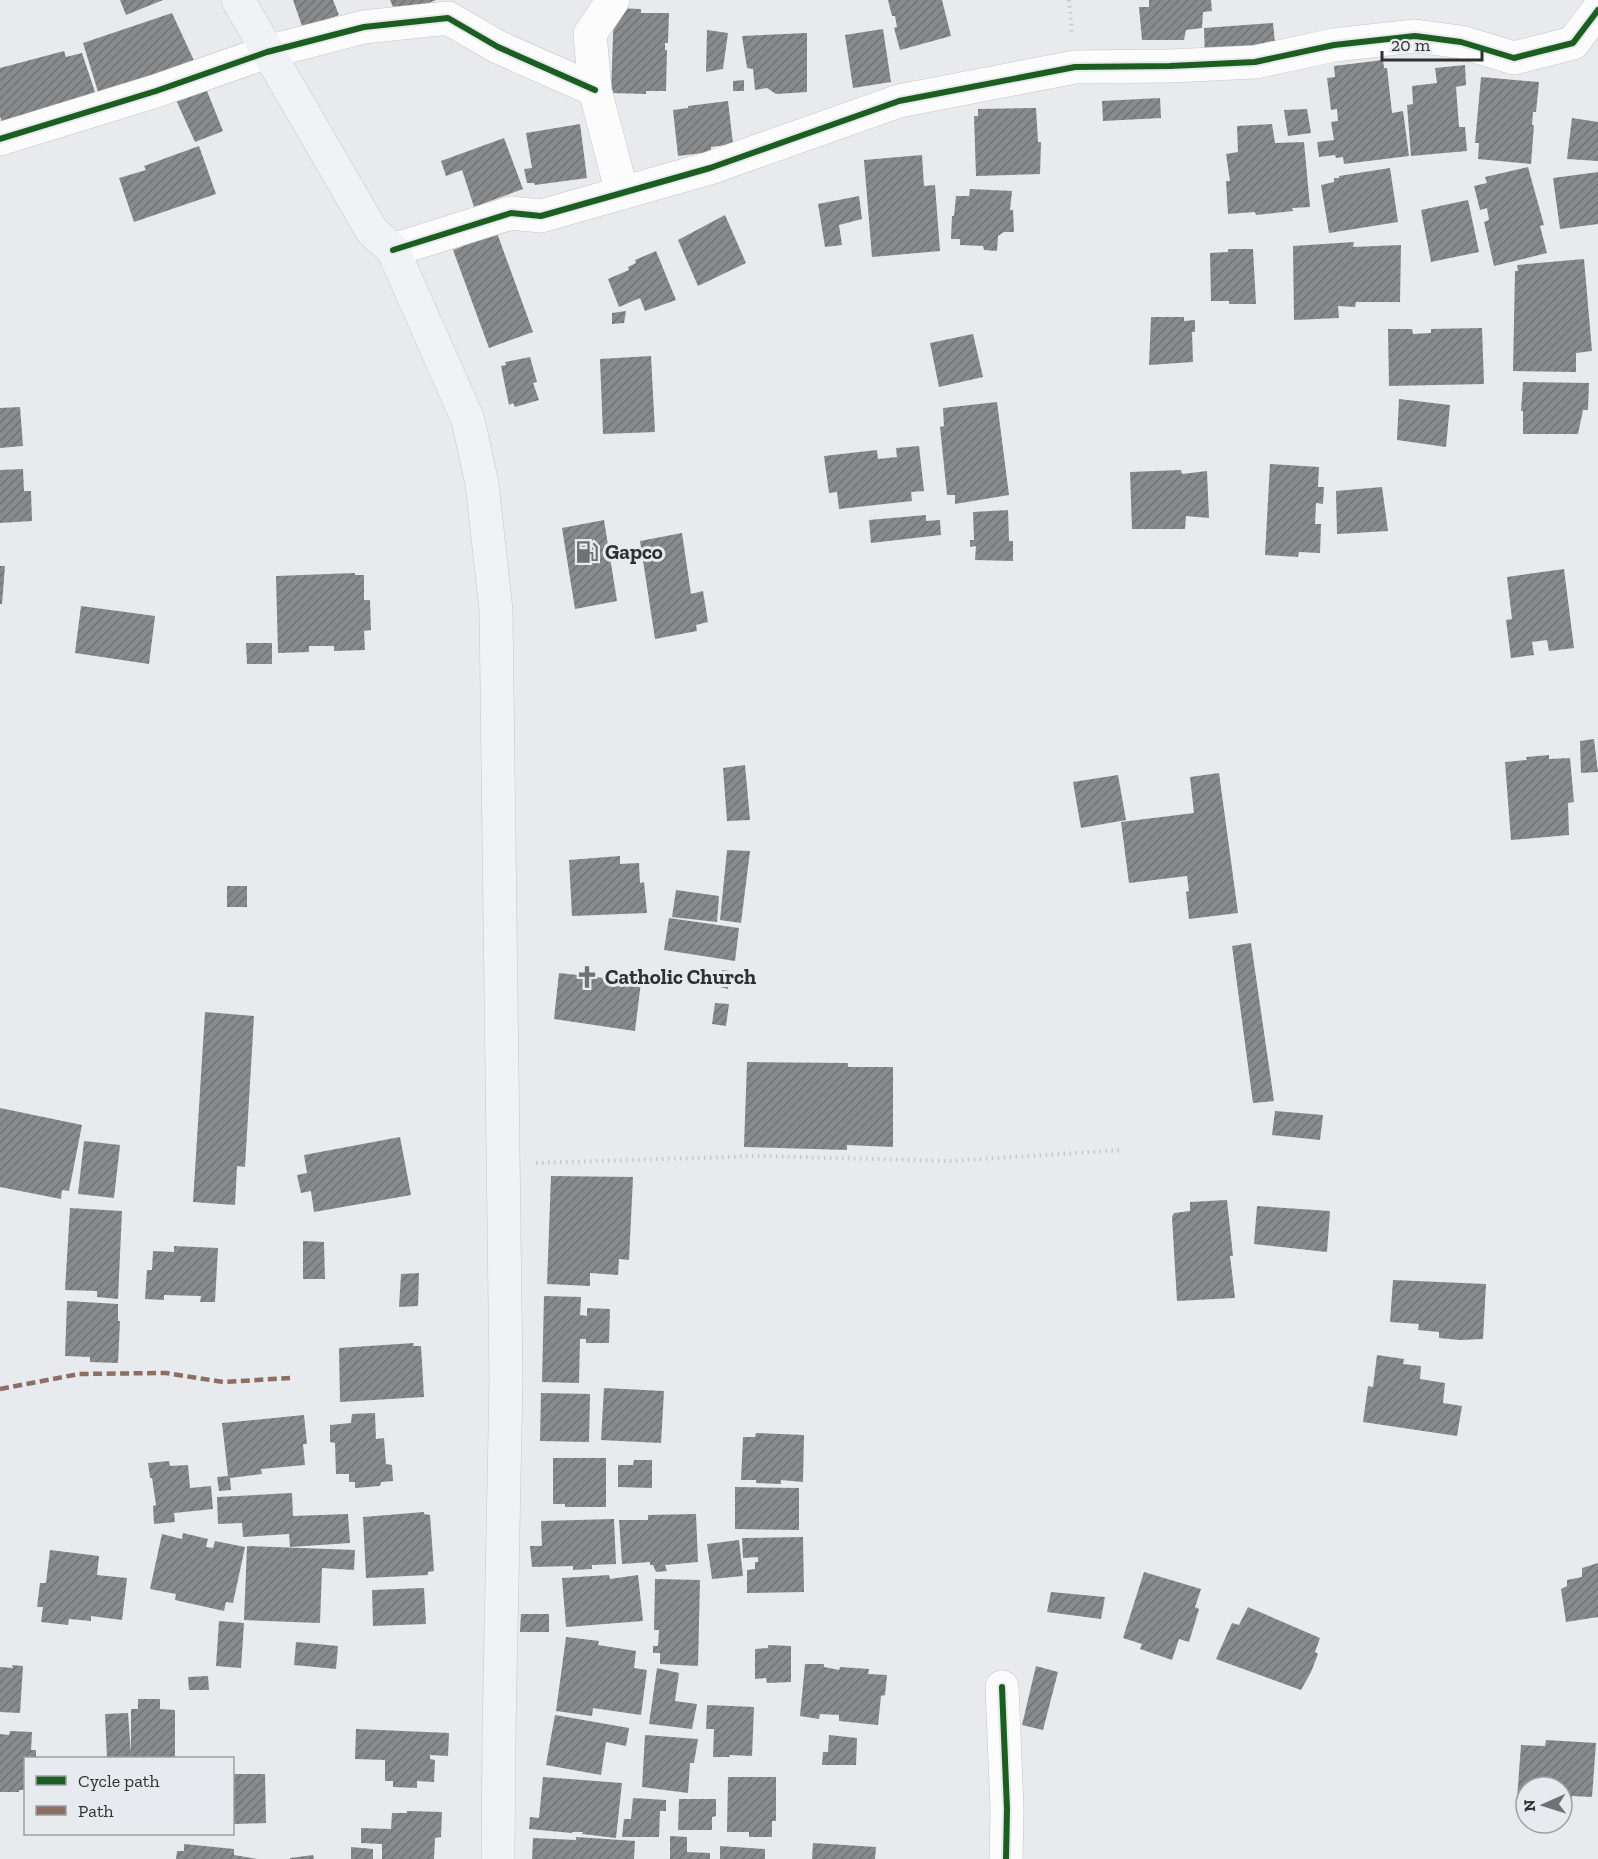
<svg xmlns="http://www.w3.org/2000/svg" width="1598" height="1859" font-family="'Zilla Slab',serif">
<defs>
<pattern id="building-hatch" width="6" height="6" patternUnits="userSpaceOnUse" patternTransform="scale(1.5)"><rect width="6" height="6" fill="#888a8c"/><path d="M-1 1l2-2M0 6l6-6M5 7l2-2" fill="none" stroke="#707173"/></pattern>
</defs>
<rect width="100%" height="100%" fill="#e8eaed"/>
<path fill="url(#building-hatch)" d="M120 0H163L126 15Z
M293 0H333L339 15 303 29Z
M390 0H436L397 16Z
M888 0H942L951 36 900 50 894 28 897 27 895 16H892Z
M1149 0H1211L1212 11 1203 12 1202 28 1186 30 1184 40H1142L1139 7H1149Z
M614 8 641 9V13H669L668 43H665V50H667L666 91H646V94L611 93Z
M172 13 197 67 102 105 83 43Z
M1273 23 1276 53 1205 58 1204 28Z
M883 29 891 82 853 88 845 35Z
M707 30 728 33 723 69 706 72Z
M807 33V92L776 94 767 88 755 90 753 69 747 68 742 36Z
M64 51 66 57 82 53 99 104 5 134 0 116V68Z
M1383 60 1384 68H1387L1392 113 1403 111 1409 156 1344 164 1343 157 1336 158 1335 155 1319 157 1317 142 1334 140 1331 122 1338 121 1337 109 1331 110 1327 78 1335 77 1334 66Z
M1465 65 1466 85 1456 87 1459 127H1465L1467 151 1411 156 1407 105 1413 104 1412 86 1437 83 1435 68Z
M1481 77 1539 82 1536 112H1533L1532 125H1534L1531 164 1478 159 1479 143H1475Z
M744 80V91H733V81Z
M205 86 223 131 195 142 176 100Z
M1160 98 1161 118 1103 121 1102 101Z
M728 101 733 144 711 147V152L678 156 673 110 688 108V106Z
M1036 108 1038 142H1041L1040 174 976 176 974 116H978V109Z
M1307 109 1311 133 1288 136 1284 110Z
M1572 118 1598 122V161L1567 159Z
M580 124 587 178 535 185 534 183H527L524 169 532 168 526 133Z
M1272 124 1275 143 1304 142 1310 207 1292 208 1293 211 1256 215 1255 212 1228 214 1226 181H1230L1226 154 1238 152 1237 126Z
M504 138 523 189 474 207 462 170 446 176 441 161Z
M199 146 216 194 134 222 119 178 146 170 144 166Z
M922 155 924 186 935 185 940 251 872 257 864 160Z
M1528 167 1544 225 1540 226 1547 253 1494 266 1484 222 1489 220 1487 208 1480 210 1474 186 1487 183 1485 177Z
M1390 168 1398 222 1329 233 1321 185 1334 182V178H1339V176Z
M1598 172V224L1560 229 1553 178Z
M970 189 1012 191 1010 210H1013L1014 232H1004L998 236 997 251 984 250 983 246 960 245V239H951L952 216H954L956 196H969Z
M859 196 862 219 839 225 842 245 825 247 818 204Z
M1468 200 1479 252 1431 262 1421 210Z
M725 215 746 263 698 286 678 240Z
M497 233 533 332 489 348 453 250Z
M1354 242 1353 247 1401 245 1400 302H1356L1355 307 1338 306 1339 318 1294 320 1293 246Z
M1228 249H1253L1256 304H1229V301H1211L1210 253 1228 252Z
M656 251 676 300 645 311 640 298 619 307 608 279 629 270 628 267 636 263 635 260Z
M1584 259 1592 351 1576 353V372L1513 371 1515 271H1518L1517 265Z
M626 311 624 323 612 324V313Z
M1151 317H1184V321L1195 320V332H1192L1193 362 1149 365Z
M1482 328 1484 384 1389 386 1388 329H1412L1413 334 1431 333V329Z
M973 334 983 377 939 387 930 343Z
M651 356 655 432 603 434 600 359Z
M530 357 537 382 533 383 539 400 515 407 513 403 509 405 501 366 506 365 505 362Z
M1523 382 1589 383 1588 410H1583L1578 434H1523V411H1521Z
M1399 399 1450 405 1446 447 1397 440Z
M997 402 1009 495 955 504V495H947L940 427 944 426 943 408Z
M20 407 23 446 0 448V408Z
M919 446 924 491 911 492 912 501 839 509 837 492 829 493 824 456 877 450 878 459 897 457 896 448Z
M1270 464 1319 467 1318 487H1324L1323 504 1316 503 1315 524H1321L1320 553 1299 552 1298 557 1265 555Z
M23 469 24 491H31L32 521 0 523V470Z
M1181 470 1182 474 1207 471 1209 518 1186 516 1185 529H1132L1130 472Z
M1382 487 1388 531 1337 534 1336 491Z
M1008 510 1009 541H1013V561L975 560 976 546 970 547V540H974L973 512Z
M926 515V521L940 520 941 535 871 543 869 520Z
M604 520 617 601 575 609 562 528Z
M682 533 691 594 703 591 708 622 696 625 697 631 655 639 640 541Z
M0 566H5L2 604H0Z
M1564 569 1574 648 1549 651 1547 640 1532 642 1534 655 1511 658 1506 620 1512 619 1507 577Z
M355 573V575H364V600H370L371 630 364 631 365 650 334 651V646H309V652L278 653 276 576Z
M81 606 155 616 149 664 75 653Z
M246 643H272V664H247Z
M1594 739 1598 772 1581 773 1580 741Z
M1549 755V759L1570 758 1574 802 1568 803 1569 835 1511 840 1505 762 1527 760 1526 757Z
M745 765 750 820 727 821 723 768Z
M1219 773 1238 913 1189 919 1186 892 1189 891 1187 876 1129 883 1121 822 1194 813 1190 777Z
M1118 775 1126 820 1081 828 1073 782Z
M727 850 750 851 741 923 720 920Z
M620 856V864L639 863 640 883 644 882 647 913 572 916 569 860Z
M227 886H247V907H227Z
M676 890 719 896 717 922 672 917Z
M669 918 739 928 735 961 664 950Z
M1251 943 1274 1101 1253 1103 1232 946Z
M722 970 730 971 728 989 720 987Z
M559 973 641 982 635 1031 554 1019Z
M715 1003 729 1004 726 1026 712 1024Z
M205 1012 254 1016 245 1167 237 1166 235 1205 193 1202Z
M747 1062 848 1063V1067H893V1147L847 1145V1150L744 1147Z
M0 1108 82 1125 69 1191 62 1190 61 1199 0 1187Z
M1275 1111 1323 1115 1320 1140 1272 1135Z
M400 1137 411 1195 314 1212 311 1191 301 1193 297 1175 307 1173 304 1155Z
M84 1141 120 1145 114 1198 78 1194Z
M551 1176 633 1177 629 1260 619 1259 618 1275 590 1273V1286L547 1284Z
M1227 1200 1233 1256H1230L1235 1298 1177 1301 1172 1217 1174 1213 1190 1211V1202Z
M1257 1206 1330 1211 1327 1252 1254 1244Z
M70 1208 122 1211 118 1299 97 1297V1291L65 1290Z
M303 1241 324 1242 325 1279H303Z
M174 1246 218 1248 215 1302H200L201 1296 164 1295V1300L145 1299 147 1270H152L153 1251 174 1252Z
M419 1273 418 1306 399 1307 401 1274Z
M1393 1280 1486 1284 1483 1339 1460 1340 1439 1338V1332L1418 1330 1419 1324 1390 1322Z
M544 1296 581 1297 580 1315 587 1316V1308L610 1309 609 1343H586V1339H580L579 1383 542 1382Z
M67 1301 118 1304V1321H120L118 1363 90 1362V1357L65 1356Z
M414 1343 413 1346H421L424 1397 340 1402 339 1348Z
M1377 1355 1404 1359 1403 1364 1421 1366 1420 1379 1445 1383 1443 1403 1462 1406 1457 1436 1363 1422 1368 1386 1373 1387Z
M604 1388 664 1391 661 1443 601 1440Z
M541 1393 590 1394 589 1442 540 1441Z
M375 1413 376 1439 384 1438 386 1464 392 1465 393 1481 381 1482 380 1486 355 1488V1482H349V1474H336L335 1443 330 1442V1425L351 1423 352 1414Z
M304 1415 307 1444H303L305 1465 261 1469 262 1474 230 1478 231 1490 219 1491 217 1477 228 1476 222 1423Z
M756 1433 804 1435 803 1482 781 1480V1484L756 1483V1480H741L743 1437H755Z
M553 1458H606V1507H565V1504H553Z
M634 1460H652V1488L618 1487V1465H633Z
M169 1461 170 1466 188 1465 190 1488 211 1486 213 1509 174 1513 175 1522 154 1524 153 1506 156 1505 152 1478H150L148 1463Z
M735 1487 799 1488V1530L735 1529Z
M292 1493 293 1516 348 1514 350 1543 290 1547 289 1534 243 1537 242 1523 218 1524 217 1497Z
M424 1512V1514L430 1515 434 1571 428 1572V1575L366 1578 363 1517Z
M696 1514 698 1562 665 1565 667 1571 656 1572 653 1565H650V1562L622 1564 619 1520H648V1515Z
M614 1519 616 1564 592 1565V1569L573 1570V1566L532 1567 530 1546H542L541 1521Z
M183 1533 208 1539 206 1547 213 1548 215 1541 245 1547 233 1603 226 1602 224 1611 175 1600 176 1594 150 1589 162 1534 182 1539Z
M803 1537 804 1592 747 1593V1570L755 1569V1562H758V1557L743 1558 742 1538Z
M739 1540 743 1576 712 1579 707 1544Z
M247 1546 355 1550 354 1570 322 1568 320 1623 244 1620Z
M50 1550 99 1556 97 1575 127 1578 122 1620 91 1616V1621L69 1619 68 1625 41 1622 43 1607H37L40 1583H46Z
M1598 1563V1617L1566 1622 1561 1589 1567 1586V1580L1582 1577V1568Z
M1144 1572 1201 1589 1195 1607 1199 1609 1189 1642 1179 1639 1172 1660 1140 1649 1142 1644 1123 1638Z
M609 1575 610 1579 638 1575 643 1621 566 1627 562 1578Z
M655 1579 700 1580 698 1666 660 1664V1653H653V1646H658L659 1630H654Z
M424 1588 426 1624 373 1626 372 1590Z
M1051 1592 1105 1597 1101 1619 1047 1612Z
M1248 1607 1320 1638 1315 1652 1318 1654 1311 1672 1301 1690 1216 1659 1232 1623 1239 1625Z
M521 1614H549V1632H520Z
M219 1621 244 1623 241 1668 216 1666Z
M566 1637 599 1641 598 1645 636 1651 634 1668 647 1670 641 1715 593 1708 592 1716 556 1711Z
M296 1642 338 1646 336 1669 294 1665Z
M768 1645 791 1646V1682L767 1683 766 1678 755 1679V1649L768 1648Z
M805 1664H824V1667L839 1670 840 1667 869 1669 868 1674 887 1675 885 1695 881 1696 878 1725 839 1721V1715L820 1714 819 1719 800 1716Z
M12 1665 23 1666 20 1713 0 1712V1667L13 1668Z
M1036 1666 1058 1672 1043 1730 1022 1725Z
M657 1668 679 1673 675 1701 697 1704 692 1729 649 1724Z
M208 1676 209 1690H189L188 1677Z
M138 1699H160V1709L175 1710V1758H107L105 1714 128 1713 131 1754V1709H138Z
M707 1705 754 1707 752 1756 729 1755 730 1757H713L714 1729H706Z
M555 1715 629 1728 626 1746 606 1742 601 1775 546 1765Z
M356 1729 449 1733 448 1756 430 1755V1759L435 1760 434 1782 417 1781V1788L393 1787V1781H385V1760L355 1759Z
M10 1731 32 1732 31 1750H36V1758H26V1790H19V1792H0V1734L9 1735Z
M645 1735 698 1739 694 1763H690L688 1793 642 1787Z
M829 1735 857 1738 856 1765H822L823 1752H828Z
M1546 1740 1596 1743 1592 1797 1572 1796V1803L1562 1802V1787H1526V1800L1517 1799 1521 1745 1545 1746Z
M232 1774H265L266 1823 234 1824Z
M543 1777 622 1783 616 1838 582 1834 583 1832H572V1833L529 1829 530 1817 539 1818Z
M728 1777H776V1821H772V1837H749V1832H727Z
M633 1798 666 1800V1811H660L659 1837H622L624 1819H631Z
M679 1799H716V1816L712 1817V1830H678Z
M407 1811 442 1812 441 1837 435 1838 434 1859H382V1844L361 1843V1828L391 1829 392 1813H407Z
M670 1836 687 1837V1852L710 1853V1859H670Z
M576 1837 635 1841 634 1859H532L533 1838 576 1840Z
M813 1843 876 1847 875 1859H812Z
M184 1844 234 1849V1855L257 1859H176L177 1851H184Z
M720 1846 765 1849V1859H720Z
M351 1847 373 1849V1859H351Z
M313 1855 314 1859H290V1858Z"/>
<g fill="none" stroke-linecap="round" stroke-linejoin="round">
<g stroke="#c5c6c8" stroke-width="34">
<path id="minor" d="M613 0 590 34 595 90 622 193
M0 139 156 91 267 52 364 27 448 18 498 47 595 90
M393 250 511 213 541 216 710 168 899 101 1075 67 1170 66 1255 62 1334 45 1415 36 1461 42 1514 58 1573 43 1598 10
M1002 1687 1007 1809 1006 1859"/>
</g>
<g stroke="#c5c6c7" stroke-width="34">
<path id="primary" d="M238 0 372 231 393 250 468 420 482 484 496 610 506 1380 499 1732 498 1859"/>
</g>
<path stroke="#c8c8c9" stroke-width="4" stroke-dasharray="1.5 4.5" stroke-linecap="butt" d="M1069 0 1072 34
M536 1163 759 1156 950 1161 1123 1150"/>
<use href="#minor" stroke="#fcfcfc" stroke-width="33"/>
<use href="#primary" stroke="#f0f2f6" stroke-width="33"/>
<path stroke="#8d6e63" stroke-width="4.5" stroke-dasharray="9 4.5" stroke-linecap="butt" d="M0 1389 79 1374 166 1373 223 1382 290 1378"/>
<g stroke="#e7eaee" stroke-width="10">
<path id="cycleway" d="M0 139 156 91 267 52 364 27 448 18 498 47 595 90
M393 250 511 213 541 216 710 168 899 101 1075 67 1170 66 1255 62 1334 45 1415 36 1461 42 1514 58 1573 43 1598 10
M1002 1687 1007 1809 1006 1859"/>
</g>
<use href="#cycleway" stroke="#1b5e20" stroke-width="6"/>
</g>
<defs>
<g id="fuel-bare" transform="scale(1.8)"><path d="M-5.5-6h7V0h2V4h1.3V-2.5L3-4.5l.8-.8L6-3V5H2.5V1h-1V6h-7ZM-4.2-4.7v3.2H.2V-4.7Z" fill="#6f7173" stroke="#e7eaee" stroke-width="2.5" paint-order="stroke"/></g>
<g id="church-bare" transform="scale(1.8)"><path d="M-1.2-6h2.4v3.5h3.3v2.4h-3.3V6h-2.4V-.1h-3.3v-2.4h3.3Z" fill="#6f7173" stroke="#e7eaee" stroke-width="2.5" paint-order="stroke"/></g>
</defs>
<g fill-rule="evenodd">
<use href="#fuel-bare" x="587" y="552"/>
<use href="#church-bare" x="587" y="977"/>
</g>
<g text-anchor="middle" stroke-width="6" stroke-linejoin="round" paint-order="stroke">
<g font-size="21" font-weight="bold" fill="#2e3031" stroke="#e7eaee" text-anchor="start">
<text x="605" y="559">Gapco</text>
<text x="605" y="984">Catholic Church</text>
</g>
</g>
<rect x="24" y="1757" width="210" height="78" fill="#e7eaee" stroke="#9da0a2" stroke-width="1.5"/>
<rect x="36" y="1776" width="30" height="9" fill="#1b5e20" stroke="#9da0a2" stroke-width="1.5"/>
<text x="78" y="1787" font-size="18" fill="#2e3031">Cycle path</text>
<rect x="36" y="1806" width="30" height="9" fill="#8d6e63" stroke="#9da0a2" stroke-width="1.5"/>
<text x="78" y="1817" font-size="18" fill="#2e3031">Path</text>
<g transform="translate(1544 1805) rotate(267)"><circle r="28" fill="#e7eaee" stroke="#9da0a2" stroke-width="1.5"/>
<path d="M0-4.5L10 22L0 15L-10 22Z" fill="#6f7173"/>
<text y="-9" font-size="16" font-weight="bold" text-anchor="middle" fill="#2e3031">N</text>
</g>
<path d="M1382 51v9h100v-9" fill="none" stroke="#2e3031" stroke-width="3"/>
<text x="1391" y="51" font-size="18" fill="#2e3031" stroke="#e7eaee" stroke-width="4.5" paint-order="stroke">20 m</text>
</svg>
